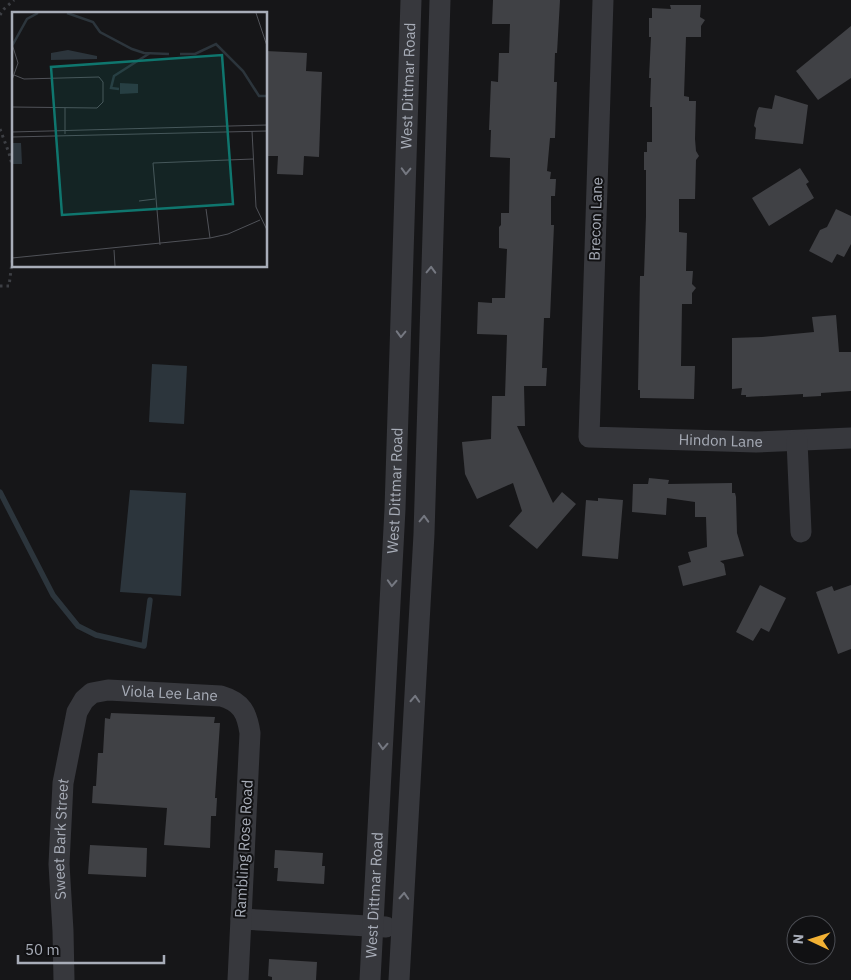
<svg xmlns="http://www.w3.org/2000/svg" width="851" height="980" font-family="'IBM Plex Sans',sans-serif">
<rect width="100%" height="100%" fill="#161618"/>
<path fill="#2c353c" d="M152 364 187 366 184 424 149 422Z
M130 490 186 493 181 596 120 592Z"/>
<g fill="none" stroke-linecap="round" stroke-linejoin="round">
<path stroke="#2c353c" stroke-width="5.5" d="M0 492 53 595 78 626 96 635 144 646 150 600"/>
</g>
<path fill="#404145" d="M493 0H560L557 53H555L554 82H557L555 138H550L547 171 551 172 550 179H556L555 196H551V225H554L550 318H544L542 368H547L546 386H524L525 426H517L553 503 562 492 576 504 537 549 509 526 522 511 513 483 477 499 465 474 462 442 491 439 492 396H505L507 335 477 334 478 302 492 303V298H505L507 249 499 248V227L501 225V213H509L510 158 490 157 491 130H489L491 81 498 82 499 53H509L510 24H492Z
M670 5H701L700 17 705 20 701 26V37H686L684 96 689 97V101H696L695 139 696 151 699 156 696 160 695 199H679V232L687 233 686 271H693L692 284 696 288 692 293V304H682L681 366H695L694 399 640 398V390H638L640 276H644L646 216V170H644V152H647V142H652V107H650L651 78H649L651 37H649V18H652V8L671 9Z
M851 26V78L818 100 796 71Z
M266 51 307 53 306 71 322 72 319 157 304 156 303 175 277 174 278 156H266Z
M775 95 808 105 803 144 755 139 756 128 754 126 757 111 759 107 772 109Z
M800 168 809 182 806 184 814 198 769 226 752 198Z
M836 209 851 216V244L844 257 837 254 832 263 809 251 820 230 827 227Z
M836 315 839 352H851V391L821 393V396L803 397V394L746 397V395H741L742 388 732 389V338L762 337 814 332 812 317Z
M649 478 669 480 668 484 732 483V493H735L736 497 737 533 744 556 720 561 724 564 726 575 683 586 678 566 691 562 688 552 707 547 706 517H695V502L667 498 666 515 632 512 633 484H648Z
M598 498 623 500 618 559 582 556 586 500 598 501Z
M760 585 786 598 769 632 761 628 753 641 736 632Z
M851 585V649L838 654 816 592 832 586 834 591Z
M111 713 215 717 214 723H220L215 798H217L216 816H211L210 848 164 845 167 808 92 803 93 786H96L98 753H103L105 718 110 719Z
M90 845 147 848 146 877 88 874Z
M275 850 323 853 322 866H325L324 884 277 881 278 868H274Z
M269 959 317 962 316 980H272V977L268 976Z"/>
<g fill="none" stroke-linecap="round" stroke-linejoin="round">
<path stroke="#3d3f44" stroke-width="3" stroke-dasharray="2.5 4" stroke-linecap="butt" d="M0 15 4 9 14 0
M0 129 9 153 14 172
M0 286H9L14 246"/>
<g stroke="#37383d" stroke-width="21">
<path id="s1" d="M603 0 589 437 756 442 851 438"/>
<path d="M797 441 801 532"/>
<path d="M241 919 386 927"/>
<path id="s2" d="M64 980 63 931 59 864 63 783 77 712 84 700 92 693 108 690 221 696C242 702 247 713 250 733L238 980"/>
<path id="s3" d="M370 980 395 509 411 0"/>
<path d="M399 980 424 534 440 0"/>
</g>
</g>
<defs><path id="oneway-chevron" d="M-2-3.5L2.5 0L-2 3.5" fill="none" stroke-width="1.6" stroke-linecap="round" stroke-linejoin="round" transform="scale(1.25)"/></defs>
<g stroke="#757881">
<use href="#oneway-chevron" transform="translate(406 171) rotate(92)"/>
<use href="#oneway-chevron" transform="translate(431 270) rotate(-88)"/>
<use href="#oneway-chevron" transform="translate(401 334) rotate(92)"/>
<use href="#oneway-chevron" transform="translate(424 519) rotate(-88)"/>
<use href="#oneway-chevron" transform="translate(392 583) rotate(93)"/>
<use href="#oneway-chevron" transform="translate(415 699) rotate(-87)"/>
<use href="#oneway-chevron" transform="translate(383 746) rotate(93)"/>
<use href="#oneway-chevron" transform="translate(404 896) rotate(-87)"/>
</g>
<g text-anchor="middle" stroke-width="4" stroke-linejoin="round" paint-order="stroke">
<g font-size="15" fill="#a8adb8" stroke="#111113">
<text dy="5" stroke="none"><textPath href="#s3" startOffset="895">West Dittmar Road</textPath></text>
<text transform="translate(596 219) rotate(-88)" y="5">Brecon Lane</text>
<text dy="5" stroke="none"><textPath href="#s1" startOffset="569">Hindon Lane</textPath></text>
<text dy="5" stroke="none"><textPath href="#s3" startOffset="490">West Dittmar Road</textPath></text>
<text dy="5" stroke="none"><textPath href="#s2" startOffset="372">Viola Lee Lane</textPath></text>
<text dy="5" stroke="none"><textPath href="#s2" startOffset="141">Sweet Bark Street</textPath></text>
<text transform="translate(244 849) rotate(-87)" y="5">Rambling Rose Road</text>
<text dy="5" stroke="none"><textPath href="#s3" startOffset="85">West Dittmar Road</textPath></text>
</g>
</g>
<g transform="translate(12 12)">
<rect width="255" height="255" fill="#161618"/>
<path d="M56 38 85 44V47L39 48V41ZM108 71 126 72V81L108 82ZM0 131H9L10 152H0Z" fill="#2c353c"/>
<path fill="none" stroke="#2c353c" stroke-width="2.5" d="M55 1 81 10 88 20 120 37 132 41 157 42M0 34 15 7 26 1M168 42H183L204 32 231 59 247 84H255M107 77 99 76 102 64 138 41"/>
<path fill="none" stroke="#505258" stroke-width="1" d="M244 1 255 34M0 32 6 51 0 68M0 95 85 96 91 90V70L87 65 12 67 2 63M53 96V122M240 119 244 195 255 218M0 120 255 113M0 125 255 119M127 189 143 187M194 197 198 226M148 233 141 151 241 147M102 238 103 254M0 246 198 226 216 222 248 208"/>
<path fill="#0f766e" fill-opacity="0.15" stroke="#0f766e" stroke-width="2.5" d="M210 43 221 192 50 203 39 55Z"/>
<rect width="255" height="255" fill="none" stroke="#a8adb8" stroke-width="2.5"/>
</g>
<g transform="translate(811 940) rotate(274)"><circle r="24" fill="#111113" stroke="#4d4f55"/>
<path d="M0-4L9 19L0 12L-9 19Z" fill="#f2b134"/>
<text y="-8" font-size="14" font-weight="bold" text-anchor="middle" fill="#a8adb8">N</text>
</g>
<path d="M18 955v8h146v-8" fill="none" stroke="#a8adb8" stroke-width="2.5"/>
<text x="25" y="955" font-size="15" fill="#a8adb8" stroke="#111113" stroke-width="4" paint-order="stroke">50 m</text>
</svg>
